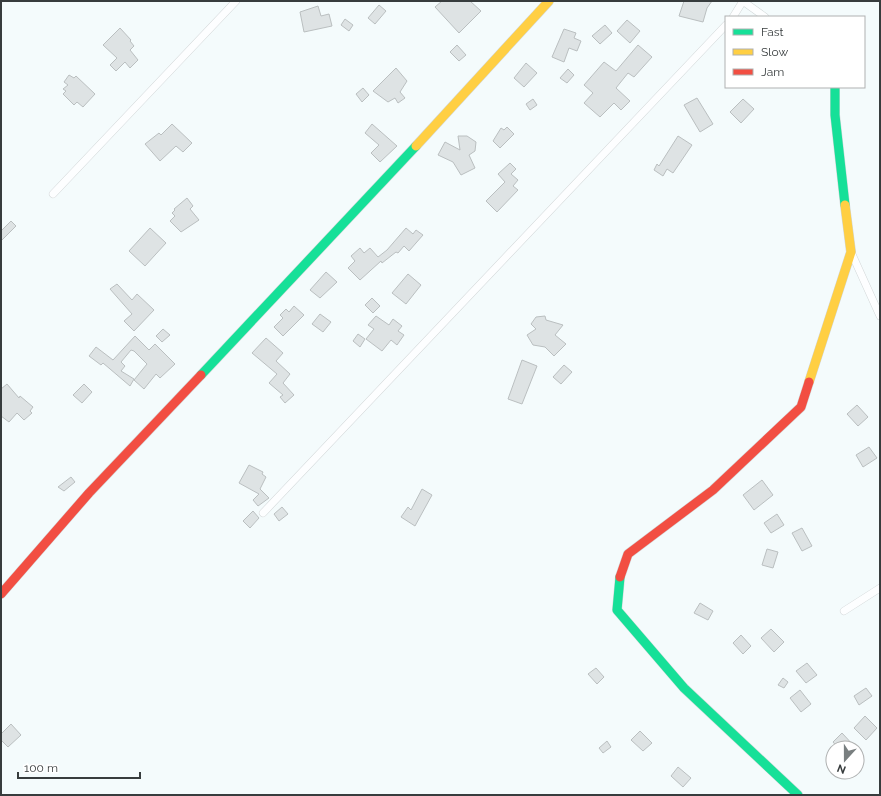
<svg xmlns="http://www.w3.org/2000/svg" width="881" height="796" font-family="Raleway,sans-serif">
<rect width="100%" height="100%" fill="#f4fbfc"/>
<path fill="#dee3e4" stroke="#babfc0" d="M442 1H470L481 11 459 33 435 7Z
M684 1H712L707 8 703 22 679 16Z
M379 5 386 11 375 24 368 18Z
M318 6 321 16 329 14 332 26 304 32 300 12Z
M345 19 353 25 349 31 341 25Z
M627 20 640 31 630 43 617 31Z
M605 25 612 33 600 44 592 36Z
M120 28 131 40 130 41 134 46 130 50 138 60 130 68 125 62 116 71 110 65 117 58 103 45Z
M564 29 576 33 574 38 581 41 577 51 569 48 564 62 552 57Z
M457 45 466 55 459 61 450 52Z
M638 45 652 57 634 77 628 73 616 88 630 101 621 110 614 103 600 117 584 103 593 93 584 85 604 62 616 71Z
M526 63 537 73 524 87 514 78Z
M396 68 407 81 400 92 405 98 398 103 395 98 388 102 373 91Z
M568 69 574 75 567 83 560 78Z
M69 75 74 78 76 76 95 94 83 107 77 102 74 105 63 94 66 91 63 89 68 85 64 82Z
M363 88 369 95 362 102 356 94Z
M697 98 713 124 700 132 684 105Z
M533 99 537 105 530 110 526 104Z
M743 99 754 109 741 123 730 112Z
M172 124 192 143 183 152 176 146 160 161 145 144 159 133 161 135Z
M372 124 397 146 380 162 371 153 379 145 365 133Z
M507 127 514 134 500 148 493 141 501 128 504 130Z
M458 136H467L476 142 475 151 469 155 475 168 461 175 453 162 438 155 445 142 460 150Z
M678 136 692 145 673 173 667 169 663 176 654 170 657 164 659 166Z
M510 163 516 169 511 174 518 180 513 186 518 190 497 212 486 201 505 182 498 174Z
M187 198 193 206 190 209 199 220 181 232 170 221 175 216 172 213 175 210 174 209Z
M11 221 16 226 1 241V231Z
M150 228 166 243 145 266 129 251Z
M406 228 413 234 416 230 423 235 409 251 404 246 398 253 396 252 382 263 381 261 360 280 348 268 355 261 351 256 360 248 364 253 370 248 378 257 387 250Z
M326 272 337 282 320 298 310 290Z
M408 274 421 285 406 304 392 293Z
M117 284 132 300 137 294 154 310 134 331 124 321 132 314 110 289Z
M372 298 380 306 373 313 365 305Z
M294 306 304 315 283 336 274 327 283 318 280 315 286 309 289 312Z
M320 314 331 322 323 332 312 324Z
M376 316 389 325 393 319 402 326 398 331 404 335 397 345 391 340 382 351 366 339 374 329 368 325Z
M545 316 546 320 563 325 555 335 566 344 554 356 545 347 533 345 527 335 536 329 531 324 536 317Z
M163 329 170 335 162 342 156 336Z
M358 334 365 339 360 347 353 341Z
M135 336 149 350 155 344 175 364 160 378 156 374 144 389 134 380 147 364 134 351 131 350 121 362 125 366 121 371 134 379 130 386 103 363 101 365 89 356 96 347 113 360Z
M266 338 283 353 276 361 290 374 283 383 294 395 285 403 280 397 283 395 269 383 277 374 252 353Z
M522 360 537 366 522 404 508 399Z
M564 365 572 372 561 384 553 377Z
M7 384 19 398 20 396 33 407 30 411 32 413 24 420 17 413 9 422 1 416V389Z
M84 384 92 392 82 403 73 395Z
M857 405 868 417 858 426 847 414Z
M869 447 877 458 863 467 856 455Z
M249 465 263 472 262 474 266 477 260 489 269 498 258 506 253 500 259 494 239 483Z
M71 477 75 482 64 491 58 487Z
M762 480 773 495 754 510 743 495Z
M422 489 432 495 415 526 401 517 408 507 411 510Z
M282 507 288 514 279 521 274 514Z
M253 511 259 518 250 528 243 521Z
M777 514 784 525 771 533 764 523Z
M802 528 812 546 802 551 792 533Z
M767 549 778 552 773 568 762 565Z
M700 603 713 611 708 620 694 613Z
M771 629 784 642 774 652 761 638Z
M741 635 751 646 743 654 733 643Z
M807 663 817 675 806 683 796 671Z
M596 668 604 677 597 684 588 674Z
M783 678 788 682 784 688 778 685Z
M866 688 872 696 859 705 854 696Z
M800 690 811 704 801 712 790 698Z
M865 716 877 728 866 740 854 728Z
M11 724 21 735 8 747 1 740V734Z
M640 731 652 743 643 751 631 740Z
M842 733 856 748H838L833 742Z
M607 741 611 747 603 753 599 748Z
M678 767 691 778 683 787 671 776Z"/>
<g fill="none" stroke-linecap="round" stroke-linejoin="round">
<g stroke="#d2d7d8" stroke-width="8">
<path id="street" d="M744 2 765 17
M733 17 743 1
M53 194 236 1
M851 252 880 316
M263 513 726 25
M844 611 880 588"/>
</g>
<g stroke="#d2d7d8" stroke-width="10">
<path id="fast" d="M835 87V115L845 205
M201 375 416 146
M620 577 617 610 684 688 798 795"/>
</g>
<g stroke="#d2d7d8" stroke-width="10">
<path id="slow" d="M416 146 549 1
M809 382 851 252 845 205"/>
</g>
<g stroke="#d2d7d8" stroke-width="10">
<path id="jam" d="M620 577 628 554 713 490 801 407 809 382
M1 594 89 493 201 375"/>
</g>
<use href="#street" stroke="#fdfeff" stroke-width="7"/>
<use href="#fast" stroke="#16e098" stroke-width="9"/>
<use href="#slow" stroke="#ffcf43" stroke-width="9"/>
<use href="#jam" stroke="#f24e42" stroke-width="9"/>
</g>
<rect width="881" height="796" fill="none" stroke="#373c3d" stroke-width="4"/>
<rect x="725" y="16" width="140" height="72" fill="#ffffff" stroke="#afb1b1"/>
<rect x="733" y="29" width="20" height="6" fill="#16e098" stroke="#afb1b1"/>
<text x="761" y="36" font-size="12" fill="#373c3d">Fast</text>
<rect x="733" y="49" width="20" height="6" fill="#ffcf43" stroke="#afb1b1"/>
<text x="761" y="56" font-size="12" fill="#373c3d">Slow</text>
<rect x="733" y="69" width="20" height="6" fill="#f24e42" stroke="#afb1b1"/>
<text x="761" y="76" font-size="12" fill="#373c3d">Jam</text>
<g transform="translate(845 760) rotate(201)"><circle r="19" fill="#ffffff" stroke="#afb1b1"/>
<path d="M0-3L7 15L0 10L-7 15Z" fill="#797f80"/>
<text y="-6" font-size="11" font-weight="bold" text-anchor="middle" fill="#373c3d">N</text>
</g>
<path d="M18 772v6h122v-6" fill="none" stroke="#373c3d" stroke-width="2"/>
<text x="24" y="772" font-size="12" fill="#373c3d" stroke="#ffffff" stroke-width="3" paint-order="stroke">100 m</text>
</svg>
